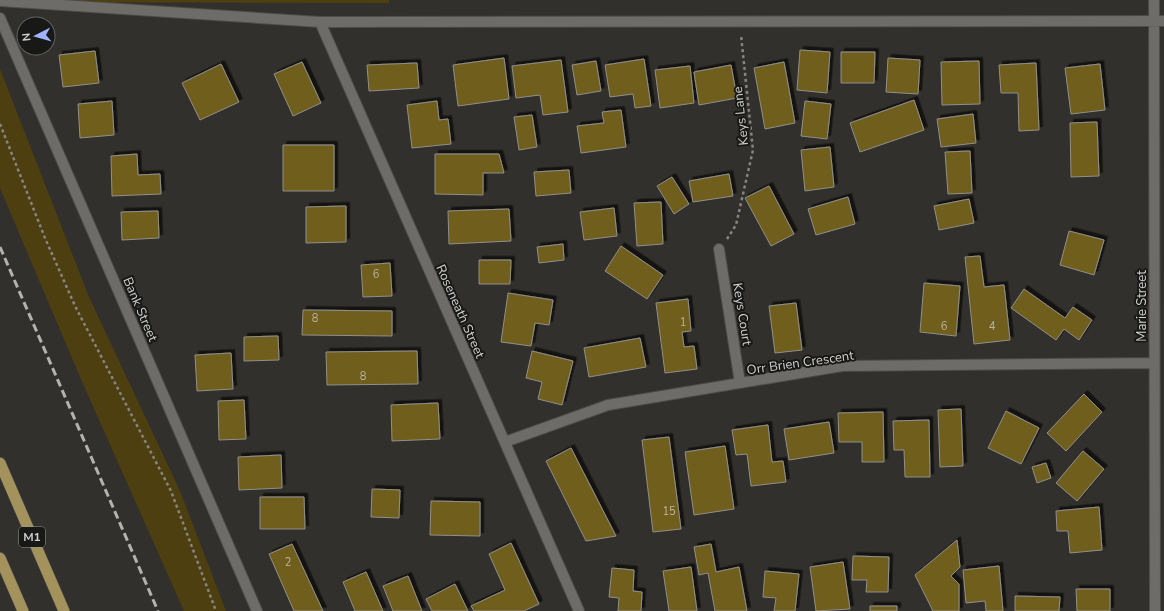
<svg xmlns="http://www.w3.org/2000/svg" width="1164" height="611" font-family="'Nunito Sans',sans-serif">
<defs>
<pattern id="park-tufts" width="24" height="20" patternUnits="userSpaceOnUse"><rect width="24" height="20" fill="#4d3f10"/><path d="M3 7l-1-3M5 7V3M7 7l1-3M15 17l-1-3M17 17v-4M19 17l1-3" fill="none" stroke="#665a32"/></pattern>
<filter id="shadow"><feDropShadow dx="3.5" dy="-3.5" stdDeviation="0" flood-color="#0009"/></filter>
</defs>
<rect width="100%" height="100%" fill="#31302c"/>
<path fill="#4d3f10" d="M0 69 89 297 180 491 226 611H184L80 377 0 188Z"/>
<path fill="url(#park-tufts)" d="M12 0H389V3L13 2Z"/>
<path fill="#705e1e" stroke="#908f8a" filter="url(#shadow)" d="M800 50 830 52 827 93 797 90Z
M95 51 99 83 63 87 59 55Z
M841 52H875L874 83H841Z
M504 58 509 99 458 106 453 65Z
M888 58 920 60 918 94 886 92Z
M644 59 651 106 635 108 633 94 610 97 605 65Z
M561 60 568 112 543 115 540 95 516 98 512 66Z
M596 61 601 91 577 95 572 65Z
M979 61 980 104 942 105 941 62Z
M302 62 321 103 293 116 274 74Z
M784 62 795 123 765 129 754 68Z
M417 63 419 88 369 91 367 65Z
M1036 63 1039 130 1019 131 1018 93H1001L999 65Z
M221 64 239 102 200 120 182 83Z
M1100 64 1105 110 1071 114 1065 68Z
M731 65 737 98 699 105 694 72Z
M690 66 694 103 660 108 655 70Z
M914 100 924 130 860 152 850 123Z
M112 101 114 135 80 138 78 104Z
M437 101 439 120 448 119 451 144 412 148 407 105Z
M805 101 831 104 827 139 801 136Z
M621 110 626 147 581 153 577 126 604 123 602 112Z
M973 114 976 143 941 147 937 119Z
M532 115 537 147 519 150 514 117Z
M1097 122 1099 176 1071 177 1070 123Z
M283 145H334V191H283Z
M830 147 834 187 805 191 801 150Z
M970 151 972 193 948 194 945 152Z
M137 154 138 175 160 174 161 194 112 196 111 156Z
M435 154H499L504 173H483V195L435 194Z
M569 170 571 193 536 196 534 172Z
M729 174 733 196 693 202 689 181Z
M672 177 689 204 674 214 657 186Z
M769 186 794 234 771 246 745 198Z
M848 197 855 224 816 235 808 209Z
M969 199 974 223 939 230 934 206Z
M661 202 663 244 637 246 634 203Z
M346 206V242L306 243V207Z
M614 208 617 236 584 240 580 212Z
M509 209 511 241 449 244 448 211Z
M158 211 159 238 122 240 121 212Z
M1069 231 1104 240 1094 275 1060 265Z
M563 244 564 260 539 263 537 247Z
M621 246 663 275 647 299 605 271Z
M980 256 984 287 1004 285 1010 340 974 344 965 257Z
M479 260H511L510 284H479Z
M390 263 392 296 363 297 361 265Z
M924 283 960 286 956 336 920 332Z
M1024 289 1065 318 1073 307 1092 320 1079 340 1064 329 1056 340 1011 308Z
M508 293 553 300 549 325 535 323 531 346 501 342Z
M688 299 691 331 682 332 684 347 694 346 697 369 665 373 656 303Z
M796 303 802 350 775 353 769 306Z
M303 310 392 311V336L302 335Z
M278 336 279 360 244 361V337Z
M640 338 646 367 589 377 584 348Z
M417 351 418 384 327 385 326 352Z
M532 351 573 361 562 405 538 399 542 382 526 378Z
M231 353 233 389 197 391 195 355Z
M1084 394 1102 412 1066 451 1047 433Z
M244 400 246 439 219 440 218 401Z
M438 403 440 439 392 441 391 405Z
M961 409 963 466 940 467 938 410Z
M1006 411 1039 428 1021 464 988 448Z
M883 412 884 462H862V442H839L838 413Z
M929 420 930 477H905L904 450H894L893 421Z
M829 422 834 453 789 460 784 429Z
M768 425 772 462 783 461 786 482 751 486 747 454 736 455 732 430Z
M669 437 681 529 653 532 642 440Z
M725 446 734 509 694 515 685 452Z
M571 448 616 536 586 541 546 461Z
M1083 451 1104 469 1077 501 1056 483Z
M281 455 282 488 239 490 238 457Z
M1046 463 1051 478 1037 483 1032 467Z
M372 489 400 490 399 518 371 517Z
M260 497H304L305 529H260Z
M431 501 480 502V536L430 535Z
M1099 507 1102 550 1070 553 1068 531H1057L1056 511Z
M957 540 960 567 951 576 959 584V611H933L915 575Z
M511 543 539 604 524 611H474L471 606 505 590 489 554Z
M292 544 323 611H294L269 554Z
M711 544 716 572 739 567 747 611H715L708 573 699 575 694 547Z
M853 556 889 557 888 592H866L867 580H852Z
M843 562 850 609 816 611 810 567Z
M999 566 1003 611H986L985 601 966 603 963 570Z
M691 567 697 611H669L663 571Z
M612 568 634 570 633 591 642 592 641 611H618L619 598 609 597Z
M765 571 799 574 795 611H774L776 598 763 597Z
M366 572 383 611H355L343 582Z
M408 576 422 611H393L383 586Z
M455 584 468 611H432L426 599Z
M1076 589H1110V611H1077Z
M1015 596 1060 597 1059 611H1015Z
M870 606H897V611H870Z"/>
<g fill="none" stroke-linecap="round" stroke-linejoin="round">
<g stroke="#4d4c48" stroke-width="12">
<path id="minor" d="M1154 0 1155 611
M0 1 320 22 1164 21
M320 22 579 611
M719 249 740 383
M505 442 608 405 842 366 1154 363"/>
</g>
<g stroke="#4d4c48" stroke-width="12">
<path id="secondary" d="M0 18 257 611"/>
</g>
<g stroke="#4d4c48" stroke-width="12">
<path id="trunk" d="M0 463 64 611
M0 558 23 611"/>
</g>
<path stroke="#868582" stroke-width="2.5" stroke-dasharray="3 3" stroke-linecap="butt" d="M0 124 45 238 75 306 171 491 216 611
M727 239 736 225 753 150 741 35"/>
<use href="#minor" stroke="#6e6c68" stroke-width="10"/>
<use href="#secondary" stroke="#6e6c68" stroke-width="10"/>
<use href="#trunk" stroke="#a3925b" stroke-width="11"/>
<path stroke="#b3b2af" stroke-width="3" stroke-dasharray="8 4" stroke-linecap="butt" d="M0 247 158 611"/>
</g>
<g text-anchor="middle" stroke-width="4" stroke-linejoin="round" paint-order="stroke">
<g font-size="11" fill="#bab4a3">
<text x="376" y="278">6</text>
<text x="315" y="322">8</text>
<text x="683" y="326">1</text>
<text x="944" y="330">6</text>
<text x="992" y="330">4</text>
<text x="363" y="380">8</text>
<text x="669" y="515">15</text>
<text x="288" y="566">2</text>
</g>
<rect fill="#181816" stroke="#9a9a98" stroke-width="1" x="19" y="527" width="26" height="20" rx="3"/>
<g font-size="12" font-weight="bold" fill="#d2d1cf">
<text x="32" y="541">M1</text>
</g>
<g font-size="13" fill="#d2d1cf" stroke="#181816">
<text transform="translate(740 116) rotate(-96)" y="5">Keys Lane</text>
<text transform="translate(1141 306) rotate(-90)" y="5">Marie Street</text>
<text transform="translate(141 309) rotate(67)" y="5">Bank Street</text>
<text transform="translate(461 311) rotate(66)" y="5">Roseneath Street</text>
<text transform="translate(743 314) rotate(81)" y="5">Keys Court</text>
<text transform="translate(800 362) rotate(-8)" y="5">Orr Brien Crescent</text>
</g>
</g>
<g transform="translate(36 36) rotate(264)"><circle r="19" fill="#181816" stroke="#626260"/>
<path d="M0-3L7 15L0 10L-7 15Z" fill="#a0b3fd"/>
<text y="-6" font-size="11" font-weight="bold" text-anchor="middle" fill="#d2d1cf">N</text>
</g>
</svg>
